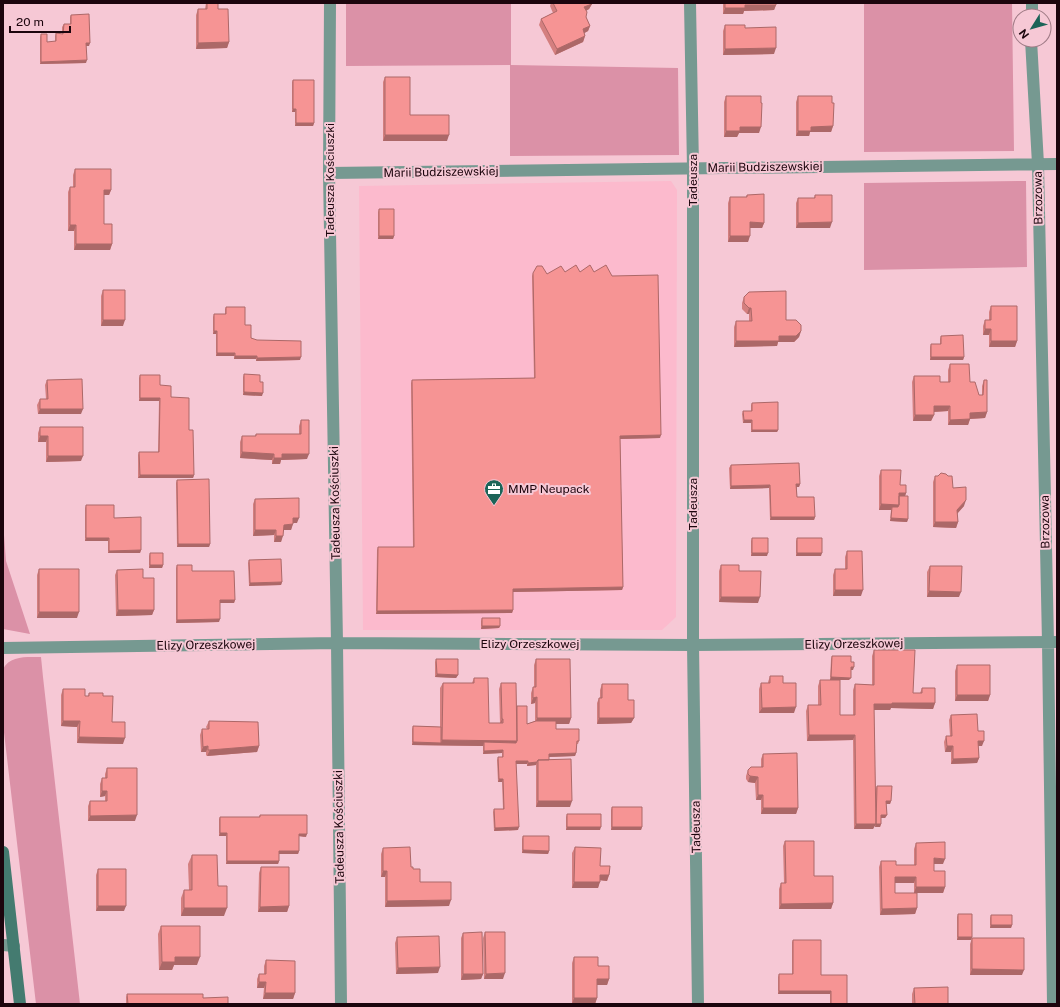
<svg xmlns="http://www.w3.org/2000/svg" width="1060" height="1007" font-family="'Public Sans',sans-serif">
<rect width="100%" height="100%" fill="#f6c8d5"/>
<path fill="#fcbacd" d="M671 181 677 190 676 617 662 630H363L359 186Z"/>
<path fill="#db91a7" d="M346 3H511V65L678 68 679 155 510 156V65L346 66Z
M864 3H1012L1014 151 864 152Z
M1026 181 1027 267 864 270V183Z
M3 522 6 561 30 634 3 629Z
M41 657 43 677 80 1004H36L3 724V669C10 655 28 657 41 657Z"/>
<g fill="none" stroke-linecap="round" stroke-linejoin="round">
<path stroke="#769991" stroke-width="12" d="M330 3 329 173 337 643 341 1004
M690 3 693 168V645L698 1004
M1032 16V3
M1031 40 1038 164 1048 642 1053 1004
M329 173 1057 164
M3 648 337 643 693 645 1057 642
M3 945 14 946"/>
<path stroke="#447b70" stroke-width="12" d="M3 852 20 1004"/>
</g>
<path fill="#d47f7f" d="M206 3 218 9 229 42 227 48 196 49V15L198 9H205Z
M551 3H591L592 4 589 9 586 11V17L590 26 588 31 584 33 585 36 583 42 555 55 539 25 541 19 553 13 550 6Z
M723 3H776V5L774 10 744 11 743 14H723Z
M71 15 89 46H86V63L40 64V37L41 34 47 42H55V36L56 33 62 34V27L64 24H70V17Z
M725 25 745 28 774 54 723 55V31Z
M385 77 410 115 447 141H383V82Z
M293 80 314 123 313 126H295V112H292V82Z
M726 96 761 103 759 133H739L737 137H724V102Z
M798 96 833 126 831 132H810L809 136H796V102Z
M75 169 111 190 109 195H104V224L112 244 110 250H74V231H68V192L70 187H73V175Z
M747 195 764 223 762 228H750L748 242H728V203L730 197H746Z
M815 195 830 228H796V203L798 198H814Z
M379 209 394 236 393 239H378V212Z
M533 273 547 274 660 438 620 439 623 587 622 590 513 592V610L512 613 376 614 377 550 378 547H413L411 383 412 380 534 378 532 276Z
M103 290 123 326H101V296Z
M744 297 786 320 801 331 799 337 794 342H778L777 346 734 347V327L736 321H749V314H747L742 309V303Z
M991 306 1017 341 1015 347H989V335H983V326L985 320H989V312Z
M226 307 245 325 251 338 300 360 256 361V359H234V356H216V334H213V317L214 314H225V309Z
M941 336 964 357 963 360H930V347L931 344H940V339Z
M950 364 970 382 979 395H982V386L984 380 987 412 985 418 970 419 968 425H948V411L934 412V415L931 421H913L912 382 914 376 940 382H948V370Z
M244 374 260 382 262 396 243 395V377Z
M140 375 160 385 171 397 189 430 194 475 193 478H138V455L139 452H158L159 401H139V378Z
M47 380 81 414H38L37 405 40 399H46L45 385Z
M752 403 778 430 777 432H751V423H743L742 414 743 411H751V405Z
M301 420 307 459 281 460 280 464H272V460L240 458V442L242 436H255L256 434H299V426Z
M40 427 81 461 46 462V442H38V433Z
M731 465 800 484 799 487H797V497L815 517 814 520H770L769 488 730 489 729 468Z
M881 470 900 485 906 493 905 496 908 519 907 522 890 521 891 510H879V476Z
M935 476 953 488 964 506 957 514 958 522 956 528 933 527V482Z
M177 480 210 544 209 547H177L176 483Z
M255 499 297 523H293L291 530H283L281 542H274V535L253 536V504Z
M86 505 141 550 140 553H108V541H85V508Z
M752 538 767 556H751V541Z
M797 538 821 556H796V541Z
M847 551 861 596H833V575L835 569H845V557Z
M150 553 163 565 162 568H149V556Z
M249 560 282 582 281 585 249 586 248 563Z
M177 565 192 571 235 600 234 603H220L219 622 176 623V568Z
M721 565 739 571 758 603 719 602V571Z
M930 566 959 597H927V572Z
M39 569 77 618H37V575Z
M117 570 143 578 154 610 152 615 116 616 115 575Z
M482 618 500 626 499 628 481 629V621Z
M874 650 913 693H920L922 688 935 703 933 709 891 708 890 710H874L875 814 876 788 877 786 891 801 890 804H886L887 815 885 818H881V824L880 827H875V824L873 829H854L853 740 807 741 806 711 808 705H818V686L820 680 840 715H853V690L855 684 872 685V656Z
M832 656 851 662 853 670H851L849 680H830L831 659Z
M436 659 458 675 456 678 435 677V662Z
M536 659 571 718 569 724H556V729L579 741 578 744H577L576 753 575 756 549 757V760L570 807H536V765L527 766V764H516L518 830 494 831 493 812 494 809H503L502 782H498L497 760 498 757H502V753L483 754V746L412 745V729L413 726 440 727V688L443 683H472L474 678 489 723H500L499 689 501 683 527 724 535 721V703L531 704V693L533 687H534V665Z
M957 665 990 695 988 701H955V671Z
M770 676 783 683 794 713H759V689L761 683H768V682Z
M602 684 628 700 634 718 631 723 597 724V703L599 698H600V690Z
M63 689 85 696H88L89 693 103 696 112 722 123 744 77 743V727L61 726V695Z
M951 715 978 731 982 746H978L979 758 977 763 951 764V752H945L944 742 946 736H950L949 720Z
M209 721 259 746 257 752 207 756 206 755V752H201L200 735 202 729H207L206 727Z
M763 754 798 808 796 814H761V800H756L755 783 748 782 746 779V776L748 770 761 767V759Z
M107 768 135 821H88V806L90 801H105V796L100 797V784L102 778H105V774Z
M612 807 642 827 641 830H611V810Z
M567 814 600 830H566V817Z
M260 815 306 837 299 836V851L298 854H279V861L278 864H226V836H219V819L220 817H259Z
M523 836 549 851 548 854 522 853V839Z
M785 841 814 876 833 903 831 909H779V889L781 883H784L783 846Z
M916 843 943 864H934V871L945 887 943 893H914V883H895V893L917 908 915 914 880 915 879 867 881 861 896 865H914V849Z
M575 847 600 866 609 875 607 881 600 880 598 888H572V853Z
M383 848 413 869 420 882 449 906 385 907V877H381V854Z
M192 855 218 886 224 916H181V898L184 890H189L188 864Z
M261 867 289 906 287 912H258L259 873Z
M98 869 124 911H96V875Z
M958 914 972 937 971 940H957V917Z
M991 915 1012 925 1011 928H990V918Z
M161 926 197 965H174L172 970H159L158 934Z
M485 932 503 979H484L483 938Z
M463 933 483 974 481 979 461 980V938Z
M397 937 438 973 396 974 395 943Z
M972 938 1022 975H970V944Z
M793 940 821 975 847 1004H830V994H778V977L779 974H792V942Z
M574 957 598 966 609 979 607 985H597V998L595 1004H572V963Z
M266 960 295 993 293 999H263L264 988H257V979L259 974H264V966Z
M914 988 948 1004H912V994Z
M127 994 203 998 228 1004H126V997Z"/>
<path fill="#ac6868" d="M592 4 589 9 582 13 584 7Z
M745 5H776L774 10 744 11 743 14H723L725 8Z
M590 26 588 31 581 35 583 29Z
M585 36 583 42 555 55 557 49Z
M229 42 227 48 196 49 198 43Z
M86 43H90L89 46H85Z
M776 48 774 54 723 55 725 49Z
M87 60 86 63 40 64 41 62Z
M293 109H296L295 112H292Z
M296 123H314L313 126H295Z
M833 126 831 132H810L809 136H796L798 131 811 127Z
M740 127H761L759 133H739L737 137H724L726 131Z
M385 135H449L447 141H383Z
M104 190H111L109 195H102Z
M750 222 764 223 762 228H748Z
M832 222 830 228H796L798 223Z
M70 225H76L74 231H68Z
M379 236H394L393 239H378Z
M730 236H750L748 242H728Z
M76 244H112L110 250H74Z
M749 308H751L749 314H747Z
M103 320H125L123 326H101Z
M985 329H991L989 335H983Z
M214 331H217L216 334H213Z
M801 331 799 337 794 342H778L777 346 734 347 736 341 779 336Z
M991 341H1017L1015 347H989Z
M217 353H235L234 356H216Z
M235 356H257L256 359H234Z
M301 357 300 360 256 361 257 358Z
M931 357H964L963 360H930Z
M244 392 263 393 262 396 243 395Z
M140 398H160L159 401H139Z
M934 406H950L948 411 931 412Z
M40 409H83L81 414H38Z
M987 412 985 418 968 419 970 413Z
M915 415H934L931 421H913Z
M970 419 968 425H948L950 420Z
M744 420H752L751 423H743Z
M752 430H778L777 432H751Z
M661 435 660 438 619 439 620 436Z
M40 436H48L46 442H38Z
M242 452 274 454 272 460 240 458Z
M282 454H309L307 459 281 460 280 464H272L274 458Z
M48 456H83L81 461 46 462Z
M140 475H194L193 478H138Z
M796 484H800L799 487H795Z
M770 485 769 488 730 489 731 486Z
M899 493H906L904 499 898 496Z
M966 500 964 506 955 516 957 510Z
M881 504 899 505 897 510 892 507 891 510H879Z
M771 517H815L814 520H770Z
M293 518H299L297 523H291Z
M891 518 908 519 907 522 890 521Z
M935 522H958L956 528 933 527Z
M293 524 291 530H281L284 525Z
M255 530H276L274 535 253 536Z
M276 536H283L281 542H274Z
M86 538H109L108 541H85Z
M178 544H210L209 547H177Z
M141 550 140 553H108L109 551Z
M752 553H768L767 556H751Z
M797 553H822L821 556H796Z
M150 565H163L162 568H149Z
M282 582 281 585 249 586 250 583Z
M623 587 622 590 512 592 513 589Z
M835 590H863L861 596H833Z
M929 591 961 592 959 597H927Z
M721 597H760L758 603 719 602Z
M220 600H235L234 603H219Z
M118 610H154L152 615 116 616Z
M513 610 512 613 376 614 377 611Z
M39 612H79L77 618H37Z
M220 619 219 622 176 623 177 620Z
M482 626H500L499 628 481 629Z
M851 667H854L853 670H850Z
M437 674 458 675 456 678 435 677Z
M831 677 851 678 849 680H830Z
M957 695H990L988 701H955Z
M537 697 535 703 531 704 533 698Z
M892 703H935L933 709 891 708 890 710H872L874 704Z
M796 707 794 713H759L762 708Z
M537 718H571L569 724H535Z
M599 718H634L631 723 597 724Z
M502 719H503L501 724H500Z
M63 721H80L77 727 61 726Z
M809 735H855L853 740 807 741Z
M79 737 125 738 123 744 77 743Z
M442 740 517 741 515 746 484 742 483 746 412 745 413 742 441 743Z
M978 741H984L982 746H976Z
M208 746 206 752H201L203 747Z
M259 746 257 752 207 756 210 750Z
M947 746H953L951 752H945Z
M503 750 502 753 483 754 484 751Z
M576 753 575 756 548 757 549 754Z
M979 758 977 763 951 764 953 759Z
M516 761H528L527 764H515Z
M537 762 536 765 527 766 528 763Z
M750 776 758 777 755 783 748 782Z
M499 779H503L502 782H498Z
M102 791H107L105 796 100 797Z
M758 795H763L761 800H756Z
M538 801H572L570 807H536Z
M886 801H891L890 804H885Z
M763 808H798L796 814H761Z
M137 815 135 821H88L90 816Z
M881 815H887L885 818H880Z
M856 824H876L873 829H854Z
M876 824H881L880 827H875Z
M519 827 518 830 494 831 495 828Z
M567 827H601L600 830H566Z
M612 827H642L641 830H611Z
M220 833H227L226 836H219Z
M299 834H307L306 837 298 836Z
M523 850 549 851 548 854 522 853Z
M279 851H299L298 854H278Z
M934 858 945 859 943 864H932Z
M227 861H279L278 864H226Z
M383 871H387L385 877H381Z
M600 875H609L607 881 598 880Z
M895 877H916L914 883H893Z
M574 882H600L598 888H572Z
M916 887H945L943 893H914Z
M451 900 449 906 385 907 387 901Z
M833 903 831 909H779L781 904Z
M98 906H126L124 911H96Z
M289 906 287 912H258L260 907Z
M184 908H227L224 916H181Z
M917 908 915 914 880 915 882 909Z
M991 925H1012L1011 928H990Z
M958 937H972L971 940H957Z
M175 957H200L197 965H174L172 970H159L162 962Z
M440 967 438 973 396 974 398 968Z
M972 969 1024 970 1022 975H970Z
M505 973 503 979H484L486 974Z
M463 974H483L481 979 461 980Z
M597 979H609L607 985H595Z
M259 982H266L264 988H257Z
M779 991H831L830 994H778Z
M265 993H295L293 999H263Z
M574 998H597L595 1004H572Z"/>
<path fill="#f69494" stroke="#ac6868" d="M207 3H218V9H228L229 42 198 43V9H207Z
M553 3H591L592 4 584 7 587 12 586 17 590 26 583 29 585 36 557 49 541 19 557 11Z
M725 3H776V5H745V8H725Z
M89 14 90 43H86L87 60 41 62V34H47V42L56 41V33L63 34 64 24H71V15Z
M725 25H745V28L776 27V48L725 49Z
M385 77H410V115H449V135H385Z
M293 80H314V123H296V109H293Z
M726 96H761V103H762L761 127H740V131H726Z
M798 96H832V103H834L833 126 811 127V131H798Z
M75 169H111V190H104V224H112V244H76V225H70V187H75Z
M764 194V223L750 222V236H730V197H747V195Z
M815 195H832V222L798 223V198H815Z
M379 209H394V236H379Z
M576 265 580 272 590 265 594 272 606 265 612 276 658 275 661 435 620 436 623 587 513 589V610L377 611 378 547H414L412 380 535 378 533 273 537 266H542L547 274 561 266 565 272Z
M103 290H125V320H103Z
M786 291V320H796L801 325V331L796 336H779V341H736V321H752L751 308H749L744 303V297L749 292Z
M991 306H1017V341H991V329H985V320H991Z
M226 307H245V325H251V338L257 340 301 341V357L257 358V356H235V353H217V331H214V314H226Z
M963 335 964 357H931V344H941V336Z
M950 364H969L970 382H975L979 395H983L984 380H987V412L970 413V419L950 420V406H934V415H915L914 376H940V382H950Z
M244 374 260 375V382H263V393L244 392Z
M140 375H160V385L171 386V397L189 398V430H193L194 475H140L139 452H159L160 398H140Z
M82 379 83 409H40V399H48L47 380Z
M778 402V430H752V420H744L743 411H752V403Z
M301 420H309V454H282V458H274V454L242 452V436H256V434H301Z
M40 427H83V456H48V436H40Z
M799 463 800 484H796L797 497H814L815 517H771L770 485 731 486V465Z
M881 470H901L900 485H906V493H899V505L881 504Z
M941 473 946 474 948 476H952L953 488 966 487V500L957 510 958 522H935V476H938Z
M209 479 210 544H178L177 480Z
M899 496H908V519L891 518 892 507H898L899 505Z
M299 498V518H293V524L284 525 283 536H276V530H255V499Z
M86 505H114V518L141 517V550L109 551V538H86Z
M752 538H768V553H752Z
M797 538H822V553H797Z
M847 551H862L863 590H835V569H847Z
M150 553H163V565H150Z
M281 559 282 582 250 583 249 560Z
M177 565H192V571H234L235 600H220V619L177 620Z
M721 565H739V571H761L760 597H721Z
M930 566H962L961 592 929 591Z
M39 569H79V612H39Z
M143 569V578H154V610H118L117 570Z
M482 618H500V626H482Z
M874 650H915L913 693H922V688H935V703H892V704H874L876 824H856L855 735H809L808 705H821L820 680H840V715H855V684L874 685Z
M832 656H851V662H854V667H851V678L831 677Z
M436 659H458V675L437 674Z
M536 659H570L571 718H537V697L533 698V687H536Z
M957 665H990V695H957Z
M770 676H783V683H796V707L762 708 761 683H770Z
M474 678H488L489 723H503V719H502L501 683H516L517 741 442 740 443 683H474Z
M602 684H628V700H634V718H599V698H602Z
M63 689H85V696H89V693H103V696H113L112 722H125V738L79 737 80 721H63Z
M517 706H527V724L536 721H556V729H579V741H577L576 753 549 754V760H538L537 762 528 763V761H516L519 827 495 828 494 809H504L503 779H499L498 757H503V750L484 751V742L516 743 517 741Z
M977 714 978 731H984V741H978L979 758 953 759V746H947L946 736H952L951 715Z
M209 721 258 722 259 746 210 750H208V746L203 747 202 729H209Z
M413 726 441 727V743L413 742Z
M797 753 798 808H763V795H758V777L750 776 748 774V770L751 767H763V754Z
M571 759 572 801H538V760Z
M107 768H137V815L90 816V801H107V791H102V778H107Z
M877 786H892L891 801H886L887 815H881V824H876Z
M612 807H642V827H612Z
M567 814H601V827H567Z
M260 815H307V834H299V851H279V861H227V833H220V817H260Z
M523 836H549V851L523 850Z
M785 841H814V876H833V903L781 904V883H786Z
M945 842V859L934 858V871H945V887H916V877H895V893H917V908L882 909 881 861H896V865H916V843Z
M410 847 411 867H413V869H420V882H451V900L387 901V871H383V848Z
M575 847 601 848 600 866H610L609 875H600V882H574Z
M192 855H217L218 886H227V908H184V890H192Z
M261 867H289V906L260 907Z
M98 869H126V906H98Z
M958 914H972V937H958Z
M991 915H1012V925H991Z
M161 926H200V957H175V962H162Z
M482 932 483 974H463V933Z
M485 932H505V973L486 974Z
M439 936 440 967 398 968 397 937Z
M972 938H1024V970L972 969Z
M793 940H821V975H847V1004H831V991H779V974H793Z
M574 957H598V966H609V979H597V998H574Z
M266 960 295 961V993H265L266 982H259V974H266Z
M948 987V1004H915L914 988Z
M127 994H203V998L228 997V1004H128Z"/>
<defs>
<g id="office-pin" transform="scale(1)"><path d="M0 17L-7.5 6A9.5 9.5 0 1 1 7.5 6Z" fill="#1c6458" stroke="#f6c8d5"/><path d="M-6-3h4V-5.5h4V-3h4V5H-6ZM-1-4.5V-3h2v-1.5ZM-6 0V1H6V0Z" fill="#fff"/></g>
</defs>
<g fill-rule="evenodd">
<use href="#office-pin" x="494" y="489"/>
</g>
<g text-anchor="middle" stroke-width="4" stroke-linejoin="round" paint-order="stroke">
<g font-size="12" fill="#1c050d" stroke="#f6c8d5">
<text transform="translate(765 167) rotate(-1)" y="4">Marii Budziszewskiej</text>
<text transform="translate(441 172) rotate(-1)" y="4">Marii Budziszewskiej</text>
<text transform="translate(330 180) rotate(-90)" y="4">Tadeusza Kościuszki</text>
<text transform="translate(693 180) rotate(-90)" y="4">Tadeusza</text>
<text transform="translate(1038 198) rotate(-91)" y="4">Brzozowa</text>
<text transform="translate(335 503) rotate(-91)" y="4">Tadeusza Kościuszki</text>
<text transform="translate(693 504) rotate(-90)" y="4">Tadeusza</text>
<text transform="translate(1045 522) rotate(-91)" y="4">Brzozowa</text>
<text x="530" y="648">Elizy Orzeszkowej</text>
<text transform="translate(854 644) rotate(-1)" y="4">Elizy Orzeszkowej</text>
<text transform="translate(206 645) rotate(-1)" y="4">Elizy Orzeszkowej</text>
<text transform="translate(339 827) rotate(-91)" y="4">Tadeusza Kościuszki</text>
<text transform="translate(696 827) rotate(-91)" y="4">Tadeusza</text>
</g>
<g font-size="12" fill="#1c050d" stroke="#f6c8d5" text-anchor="start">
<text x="508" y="493">MMP Neupack</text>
</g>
</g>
<rect width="1060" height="1007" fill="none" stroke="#1c050d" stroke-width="8"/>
<g transform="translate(1032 28) rotate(233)"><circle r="19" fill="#f6c8d5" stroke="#9f7a85"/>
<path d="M0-3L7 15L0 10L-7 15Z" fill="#1c6458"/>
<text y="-6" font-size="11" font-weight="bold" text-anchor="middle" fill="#1c050d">N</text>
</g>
<path d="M10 26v6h60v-6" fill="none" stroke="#1c050d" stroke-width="2"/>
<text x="16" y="26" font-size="12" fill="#1c050d" stroke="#f6c8d5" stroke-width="3" paint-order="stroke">20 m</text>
</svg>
